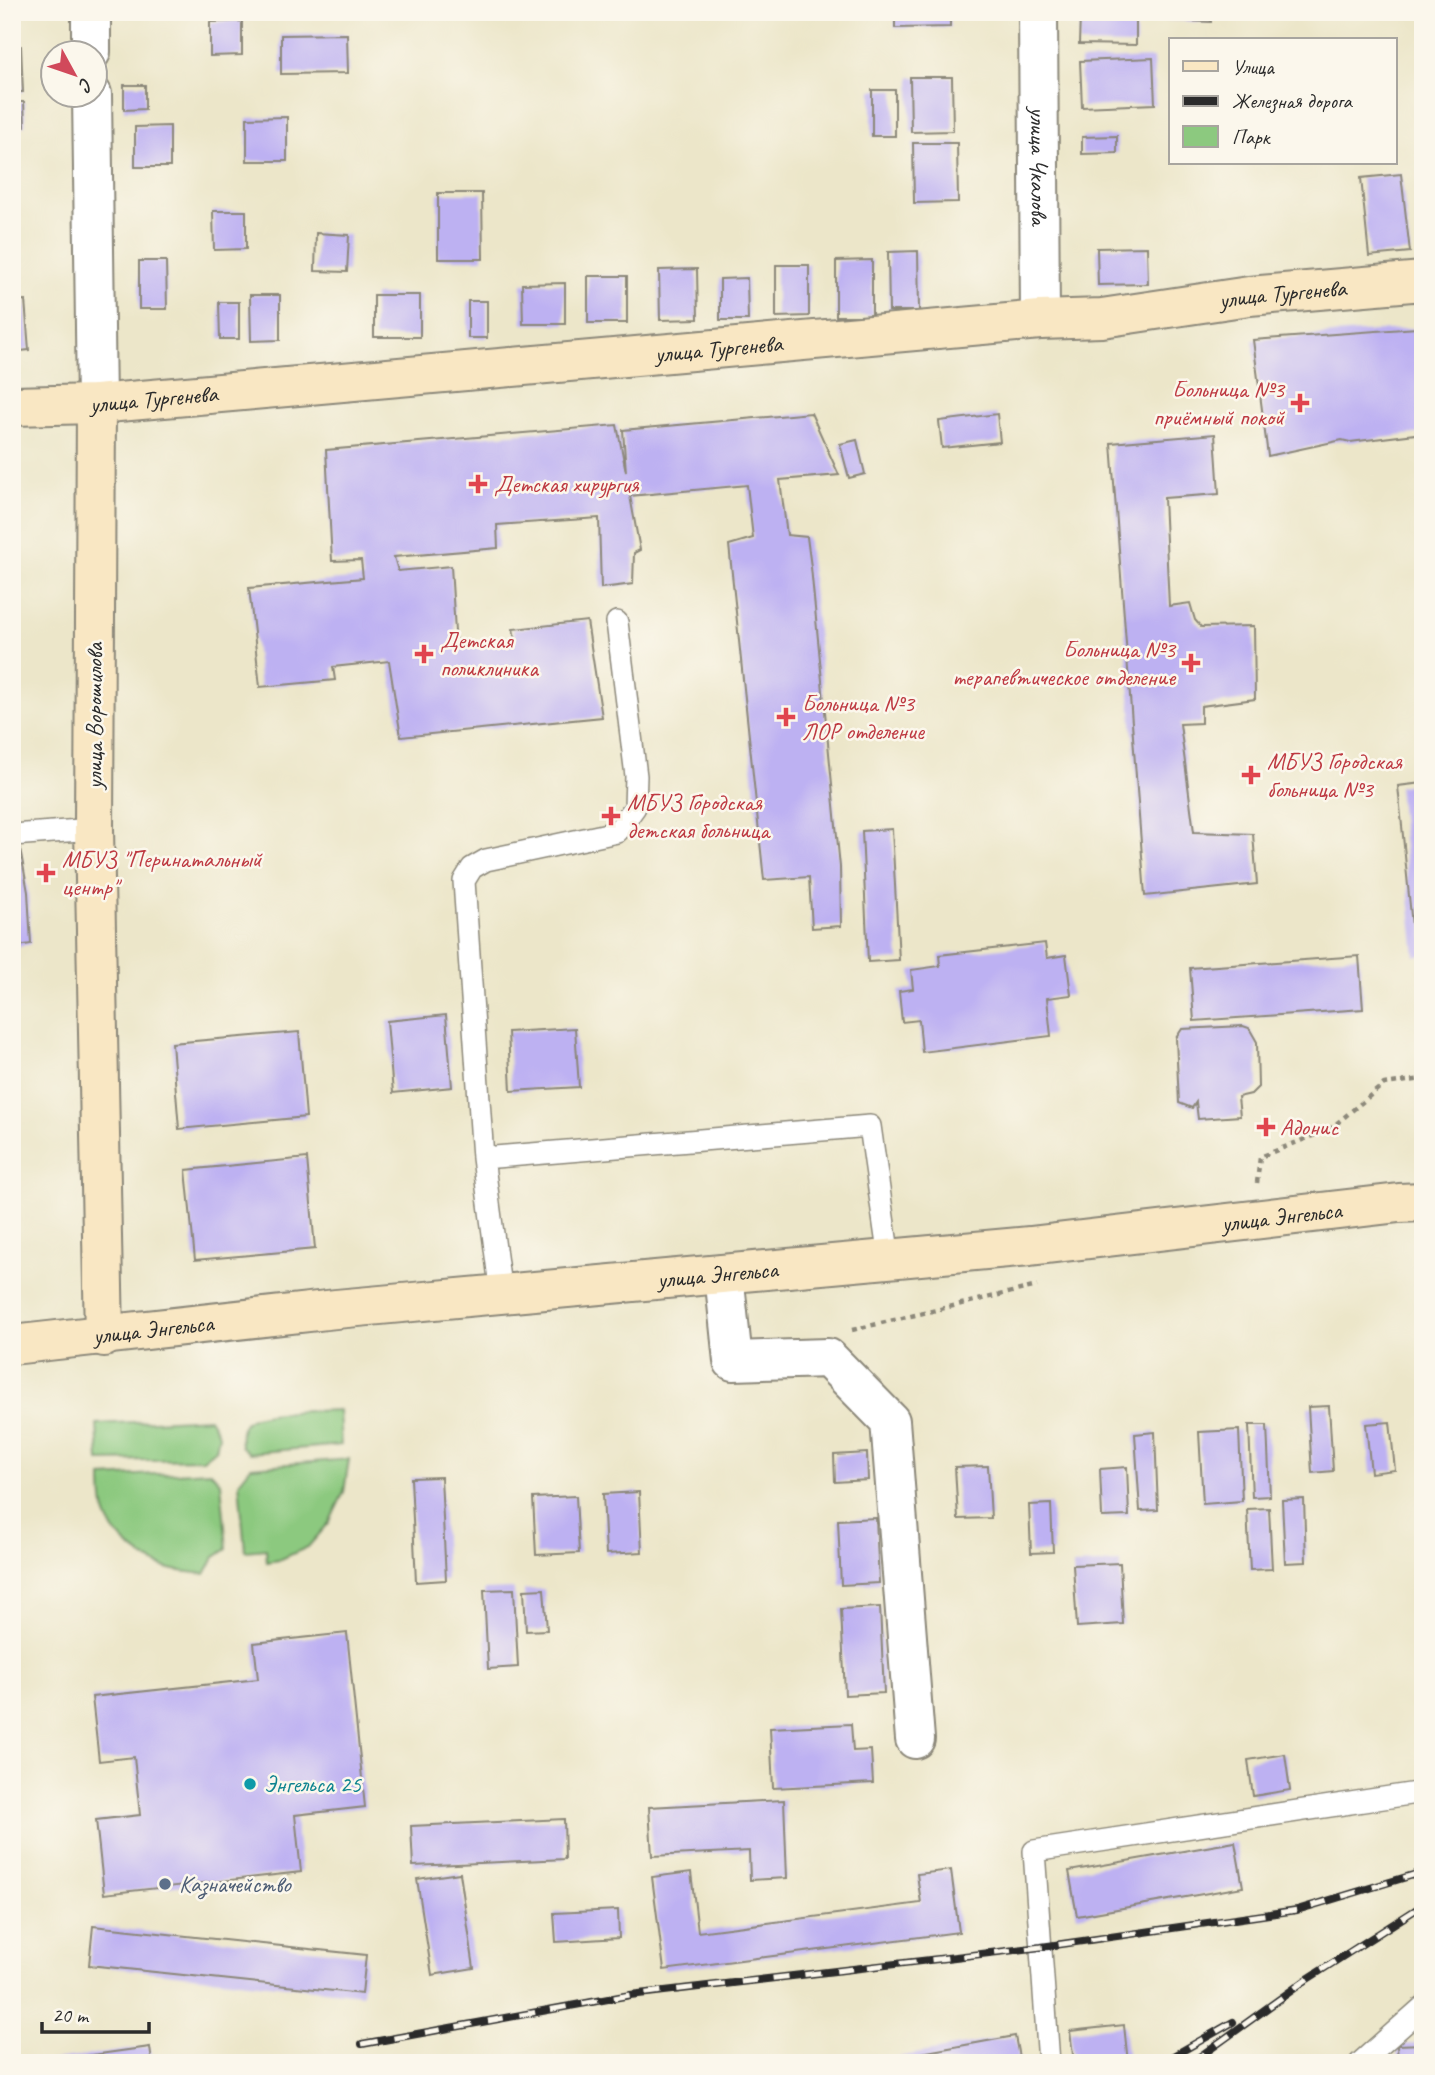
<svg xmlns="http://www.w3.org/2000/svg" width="1435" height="2075" font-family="Caveat,sans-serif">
<rect width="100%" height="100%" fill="#fbf7ec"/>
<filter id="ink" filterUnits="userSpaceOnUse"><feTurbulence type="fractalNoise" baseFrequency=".0143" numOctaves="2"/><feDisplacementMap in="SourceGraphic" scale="14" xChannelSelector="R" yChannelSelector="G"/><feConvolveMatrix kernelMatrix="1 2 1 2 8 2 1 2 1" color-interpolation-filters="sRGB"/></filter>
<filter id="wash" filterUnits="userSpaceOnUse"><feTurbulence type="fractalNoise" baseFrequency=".00686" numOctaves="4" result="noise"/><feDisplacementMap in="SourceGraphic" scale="28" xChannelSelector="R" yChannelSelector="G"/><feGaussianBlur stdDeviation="1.57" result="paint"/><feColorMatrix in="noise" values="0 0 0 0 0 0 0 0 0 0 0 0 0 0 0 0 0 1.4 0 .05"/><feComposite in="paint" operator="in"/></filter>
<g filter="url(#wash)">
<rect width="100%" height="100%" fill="#ece6c9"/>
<path fill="#8cc97f" stroke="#5c7a55" stroke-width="2" d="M339 1410 341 1445 249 1453 241 1446C240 1436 240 1426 248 1420 261 1411 321 1411 339 1410Z
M209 1418 219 1435 216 1449 203 1459 99 1461 97 1424Z
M349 1459 344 1492 329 1523 308 1547 279 1560 267 1562 266 1549 245 1551 239 1482 251 1467Z
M210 1471 221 1483 227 1549 214 1558 205 1574C193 1572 178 1572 167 1568 144 1561 114 1539 106 1515 102 1503 102 1490 102 1477Z"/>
<g id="blocks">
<path fill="#bdb1f2" d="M895 12H950V27L895 28Z
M1164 12H1211V22L1163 20Z
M1080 16 1136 17V45L1079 44Z
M242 21V55L210 56V22Z
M347 34 348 73 281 74V35Z
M21 46 23 92H12V47Z
M1153 58 1155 104 1082 107 1080 61Z
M910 77H952L953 131 911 132Z
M124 85H145V109L124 110Z
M872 90H895V136H872Z
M12 102H24L25 126 12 127Z
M287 117V161H247V118Z
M170 126V167H135V127Z
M1117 136V153L1082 154V137Z
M913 143H957L958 202 914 203Z
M1401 174 1410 252 1369 256 1361 178Z
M438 193H482L483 259H438Z
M213 211H246V249L214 250Z
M316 233 349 235 347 272 315 271Z
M1147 247 1148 284 1098 285 1097 248Z
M918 251 919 311H889L888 252Z
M872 260V316H836V261Z
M139 261H166L167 309H139Z
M776 265H809V316L776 317Z
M697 269 698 319 660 320 659 270Z
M588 276H627V323H588Z
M747 278 748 320H720V279Z
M565 283V324H523L522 284Z
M250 295H280V340L251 341Z
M374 295H420V337H374Z
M25 300 29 350 12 352V301Z
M468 301H487V338H468Z
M219 302H239V339H220Z
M1417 328 1419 356H1423V433L1350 442 1342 440 1268 456 1253 340Z
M811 413 839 475 780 480 787 535 807 537 811 567 840 867 841 926 812 928 809 877 764 880 729 545 753 538 747 485 630 496 640 550 634 553 633 584 601 588 599 518 497 525 498 548 394 557 398 571 451 566 456 648 516 642 513 629 587 621 602 717 401 737 389 661 333 667 335 680 260 687 249 588 363 578 361 560 332 561 326 450 617 425 626 472 623 430Z
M997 414 1000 442 942 448 939 421Z
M1215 434 1219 494 1164 498 1169 606 1190 603 1195 620 1201 627 1254 626 1255 699 1201 706V723L1180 724 1194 832 1253 834 1257 884 1145 896 1111 443Z
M857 440 865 474 849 478 840 444Z
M1423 783V955L1415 956 1398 786Z
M892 829 899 960 868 962 862 831Z
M20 848 28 892 31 944 12 947V849Z
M1045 943 1047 958 1066 955 1071 995 1047 998 1051 1036 922 1052 919 1020 902 1022 899 991 913 989 911 970 940 966 939 955Z
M1359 956 1363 1009 1194 1021 1190 968Z
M446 1015 452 1087 393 1093 387 1021Z
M1243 1026 1249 1028 1257 1042 1258 1087 1251 1094 1238 1097 1240 1116 1198 1119 1196 1102 1192 1108 1179 1103 1176 1038 1182 1029Z
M575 1028 579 1087 511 1091 508 1032Z
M299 1032 306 1117 179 1129 172 1043Z
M307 1158 315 1249 195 1260 186 1170Z
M1329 1406 1333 1471 1312 1473 1308 1407Z
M1390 1422 1395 1470 1371 1473 1366 1424Z
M1249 1425H1267L1270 1496 1252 1497Z
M1239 1430 1242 1501 1203 1504 1199 1432Z
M1155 1432 1158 1510 1140 1511 1135 1434Z
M867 1453 868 1480 835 1482 834 1455Z
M988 1466 991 1518 958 1519 955 1467Z
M1127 1467 1129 1516 1102 1517 1100 1469Z
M441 1477 446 1580 416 1582 411 1478Z
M639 1492 642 1552 606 1554 603 1494Z
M576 1496 579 1553 536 1555 533 1498Z
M1304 1499 1306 1562 1285 1563 1282 1500Z
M1051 1504 1053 1552 1031 1553 1029 1505Z
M1269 1508 1272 1569 1250 1570 1247 1509Z
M876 1518 879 1583 841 1585 838 1520Z
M1120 1563 1123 1624 1077 1627 1073 1565Z
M514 1589 518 1667 488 1669 484 1590Z
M544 1589 547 1630 526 1631 524 1590Z
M880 1607 884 1693 845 1695 841 1609Z
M347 1633 365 1807 295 1815 301 1872 104 1894 96 1820 140 1815 134 1757 99 1761 92 1697 258 1679 254 1643Z
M851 1724 853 1751 871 1750 873 1783 773 1788 770 1728Z
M1285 1754 1290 1790 1253 1796 1248 1760Z
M784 1800 787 1878 750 1880 749 1851 652 1856 649 1807Z
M564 1819 565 1859 413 1866 411 1826Z
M1235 1842 1243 1887 1077 1916 1069 1871Z
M951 1870 959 1932 664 1970 652 1877 691 1872 698 1932 921 1903 917 1874Z
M460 1873 474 1968 432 1975 417 1879Z
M618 1910 619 1938 556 1942 554 1913Z
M93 1926 366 1955 362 1994 89 1965Z
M1124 2025 1128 2063H1074L1070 2031Z
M1015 2036 1020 2063H877V2061Z
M1423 2044V2063H1398L1397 2045Z
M150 2047 152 2063H49V2061Z"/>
</g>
</g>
<g filter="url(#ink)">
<use href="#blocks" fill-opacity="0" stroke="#8c887a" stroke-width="2"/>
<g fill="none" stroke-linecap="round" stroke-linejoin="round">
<g stroke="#8c887a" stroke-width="24">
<path id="lane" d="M12 835 94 829
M483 1158 464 881 472 868 486 860 617 832 635 807 636 776 617 622
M501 1294 483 1158 870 1126 889 1259
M1049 2063 1034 1851 1423 1792
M1360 2063 1423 2007"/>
</g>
<g stroke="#8c887a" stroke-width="42">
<g id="street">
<path d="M91 12V52"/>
<path id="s1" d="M1038 12 1040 320"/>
<path d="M92 94 96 404"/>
<path d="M724 1274 733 1361 828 1358 890 1421 915 1739"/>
</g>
</g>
<g stroke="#8c887a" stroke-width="42">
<g id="secondary">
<path d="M96 404 94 829 104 1337"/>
<path id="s2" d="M12 406 96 404 1040 320 1102 318 1249 296 1423 281"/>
<path id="s3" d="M12 1345 336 1309 1030 1246 1399 1203 1423 1202"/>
</g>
</g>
<path stroke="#8c887a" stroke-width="4.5" stroke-dasharray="5 5" stroke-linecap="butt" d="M1257 1183 1260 1157 1330 1129 1384 1084 1423 1079
M852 1330 1037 1286"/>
<use href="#lane" stroke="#fff" stroke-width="21"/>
<use href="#street" stroke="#fff" stroke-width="38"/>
<use href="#secondary" stroke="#f9e7c3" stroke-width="38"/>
<g stroke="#2b2b2b" stroke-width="8">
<path id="rail" d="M362 2044 630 1995 1041 1947 1297 1910 1423 1872
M1161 2063 1233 2022
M1191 2063 1306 1980 1423 1905"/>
</g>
<use href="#rail" stroke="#fbf7ec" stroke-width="5" stroke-dasharray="16" stroke-linecap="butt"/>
</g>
</g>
<g fill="#e0444e" stroke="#fbf7ec" stroke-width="2.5">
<path d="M1296.5 392.5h7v7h7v7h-7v7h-7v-7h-7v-7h7z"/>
<path d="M474.5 473.5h7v7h7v7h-7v7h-7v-7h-7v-7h7z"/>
<path d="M420.5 643.5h7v7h7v7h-7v7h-7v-7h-7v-7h7z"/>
<path d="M1187.5 652.5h7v7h7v7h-7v7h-7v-7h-7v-7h7z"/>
<path d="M782.5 706.5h7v7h7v7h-7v7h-7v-7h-7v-7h7z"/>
<path d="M1247.5 764.5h7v7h7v7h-7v7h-7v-7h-7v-7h7z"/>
<path d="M607.5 805.5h7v7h7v7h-7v7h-7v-7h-7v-7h7z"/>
<path d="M42.5 862.5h7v7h7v7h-7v7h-7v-7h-7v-7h7z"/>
<path d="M1262.5 1116.5h7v7h7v7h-7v7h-7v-7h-7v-7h7z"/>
</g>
<circle fill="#0f9aa8" stroke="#fbf7ec" stroke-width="2.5" cx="250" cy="1784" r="7"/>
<circle fill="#5c6f8a" stroke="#fbf7ec" stroke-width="2.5" cx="165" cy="1884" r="7"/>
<g text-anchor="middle" stroke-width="5" stroke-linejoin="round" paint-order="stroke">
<g font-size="24" fill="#2b2b2b" stroke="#fbf7ec">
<text dy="8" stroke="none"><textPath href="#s1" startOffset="154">улица Чкалова</textPath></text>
<text dy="8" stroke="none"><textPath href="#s2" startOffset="1276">улица Тургенева</textPath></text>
<text dy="8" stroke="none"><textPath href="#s2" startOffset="709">улица Тургенева</textPath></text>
<text dy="8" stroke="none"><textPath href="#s2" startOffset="142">улица Тургенева</textPath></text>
<text transform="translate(94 716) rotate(-90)" y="8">улица Ворошилова</text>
<text dy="8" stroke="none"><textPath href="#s3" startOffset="1276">улица Энгельса</textPath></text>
<text dy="8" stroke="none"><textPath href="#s3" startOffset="709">улица Энгельса</textPath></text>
<text dy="8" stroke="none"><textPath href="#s3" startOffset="142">улица Энгельса</textPath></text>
</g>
<g font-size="24" fill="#be3a42" stroke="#fbf7ec" text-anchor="start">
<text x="1284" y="397" text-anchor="end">Больница №3<tspan x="1284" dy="28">приёмный покой</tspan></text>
<text x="494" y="492">Детская хирургия</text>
<text x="440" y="648">Детская<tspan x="440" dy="28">поликлиника</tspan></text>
<text x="1175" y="657" text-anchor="end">Больница №3<tspan x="1175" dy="28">терапевтическое отделение</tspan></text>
<text x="802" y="711">Больница №3<tspan x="802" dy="28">ЛОР отделение</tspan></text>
<text x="1267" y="769">МБУЗ Городская<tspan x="1267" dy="28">больница №3</tspan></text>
<text x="627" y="810">МБУЗ Городская<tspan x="627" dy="28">детская больница</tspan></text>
<text x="62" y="867">МБУЗ "Перинатальный<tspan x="62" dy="28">центр"</tspan></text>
<text x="1280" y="1135">Адонис</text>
</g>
<g font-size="24" fill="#0d838f" stroke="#fbf7ec" text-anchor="start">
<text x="264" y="1792">Энгельса 25</text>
</g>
<g font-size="24" fill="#4e5e75" stroke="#fbf7ec" text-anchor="start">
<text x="179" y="1892">Казначейство</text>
</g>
</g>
<rect width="1435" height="2075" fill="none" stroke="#fbf7ec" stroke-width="42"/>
<rect x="1169" y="38" width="228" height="126" fill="#fbf7ec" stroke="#a8a59f" stroke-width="2"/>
<rect x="1183" y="61" width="35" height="10" fill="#f9e7c3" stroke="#a8a59f" stroke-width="2"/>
<text x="1232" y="74" font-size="21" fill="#2b2b2b">Улица</text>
<rect x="1183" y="96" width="35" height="10" fill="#2b2b2b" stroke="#a8a59f" stroke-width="2"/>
<text x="1232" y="108" font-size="21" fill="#2b2b2b">Железная дорога</text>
<rect x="1183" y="126" width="35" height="21" fill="#8cc97f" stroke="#a8a59f" stroke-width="2"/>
<text x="1232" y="144" font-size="21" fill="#2b2b2b">Парк</text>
<g transform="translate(74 74) rotate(130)"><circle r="33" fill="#fbf7ec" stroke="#a8a59f" stroke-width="2"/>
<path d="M0-5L12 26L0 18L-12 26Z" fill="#d1495b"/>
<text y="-10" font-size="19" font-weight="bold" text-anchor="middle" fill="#2b2b2b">С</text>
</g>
<path d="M42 2022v10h107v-10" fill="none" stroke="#2b2b2b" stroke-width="3.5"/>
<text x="52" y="2022" font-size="21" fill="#2b2b2b" stroke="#fbf7ec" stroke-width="5" paint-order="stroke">20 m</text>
</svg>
